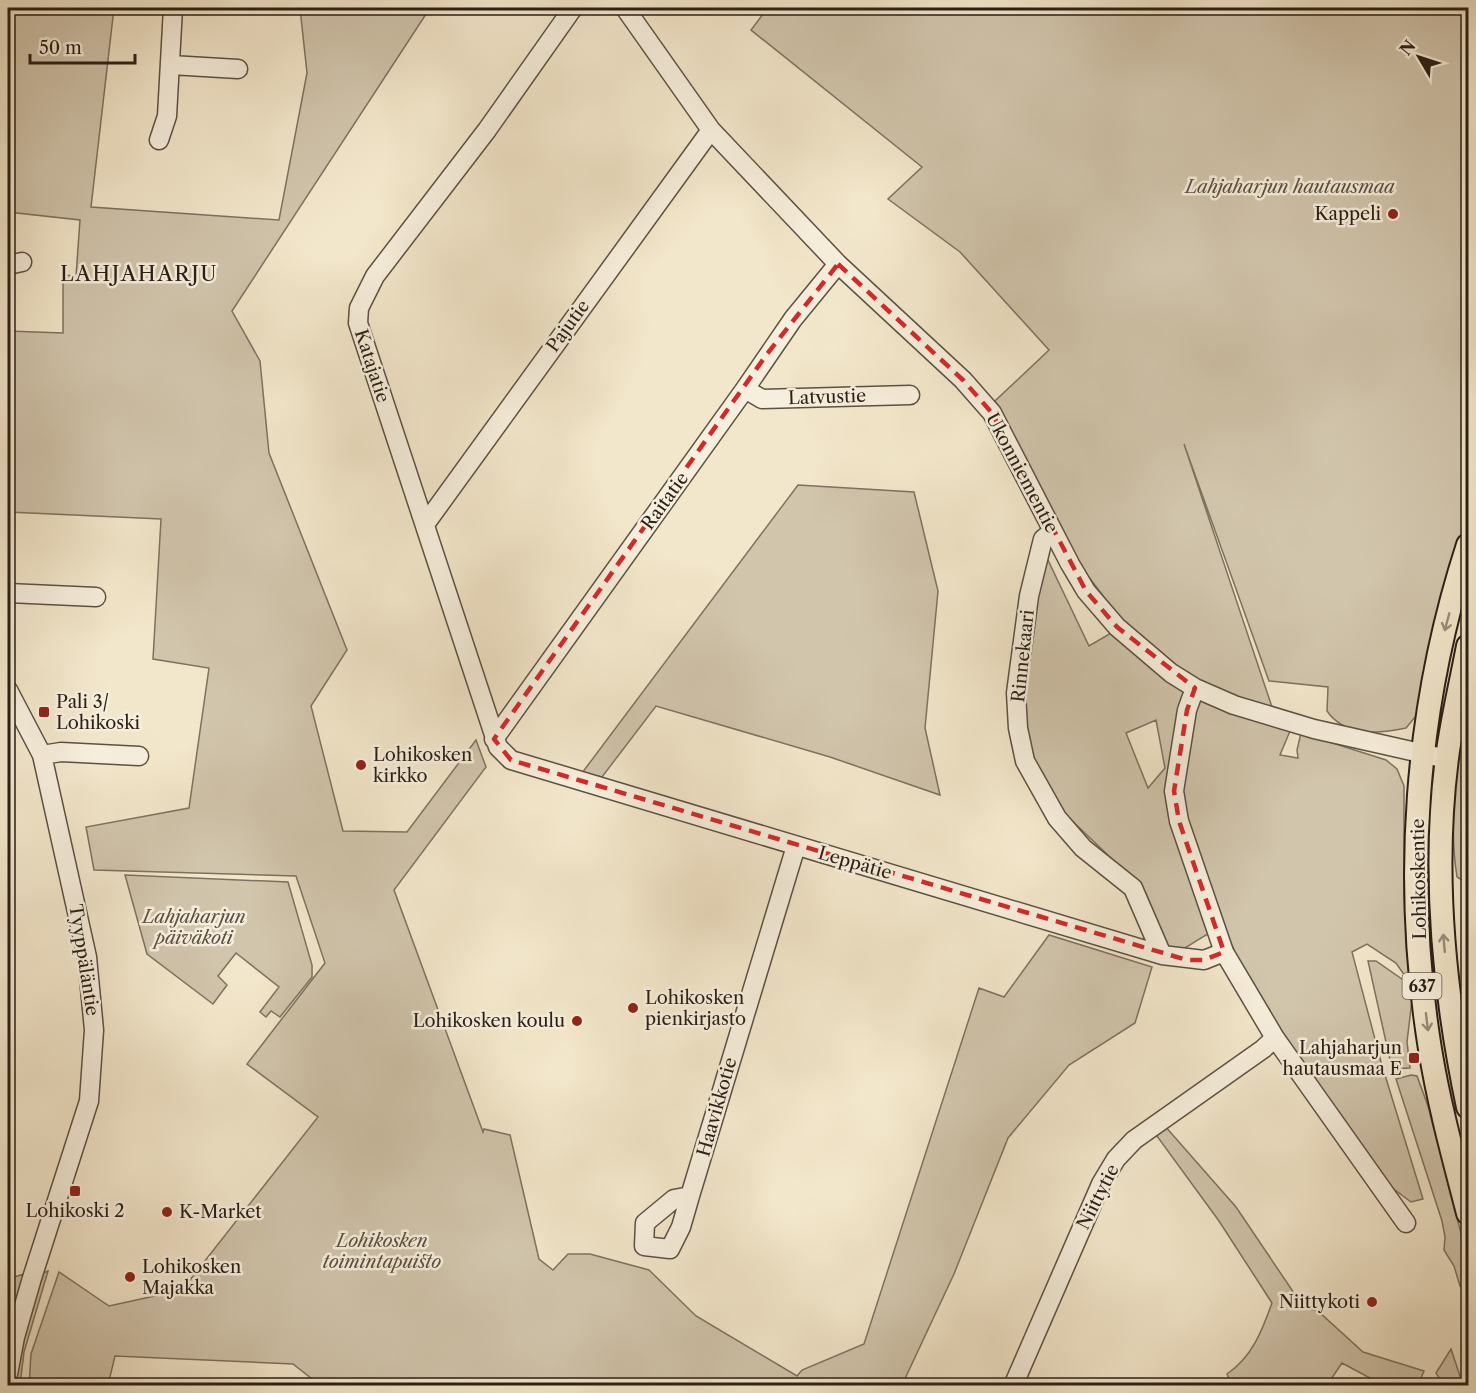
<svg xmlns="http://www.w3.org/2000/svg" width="1476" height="1393" font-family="'Libre Caslon Text',serif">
<rect width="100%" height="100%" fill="#f3e7cb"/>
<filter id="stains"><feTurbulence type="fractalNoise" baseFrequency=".00333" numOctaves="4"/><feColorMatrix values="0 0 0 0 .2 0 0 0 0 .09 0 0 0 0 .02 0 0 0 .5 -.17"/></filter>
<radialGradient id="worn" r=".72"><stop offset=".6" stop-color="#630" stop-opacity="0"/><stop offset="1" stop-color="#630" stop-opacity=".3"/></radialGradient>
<path fill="#d1c5ac" stroke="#7d7261" stroke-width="1.5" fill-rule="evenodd" d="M8 8H114L91 207 279 220 307 73 300 8H430L232 311 260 361 269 453 347 650 311 706 343 831 407 832 476 740 486 767 394 890 483 1132 484 1129 510 1135 539 1259 553 1270 568 1254H590L649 1270 696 1316 797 1376 802 1370 864 1344 979 988 1004 997 1049 935 1152 967 1135 1023 1069 1065 1008 1138 954 1274 902 1385 321 1386 293 1364 115 1356 108 1385H29L31 1354 59 1272 109 1306 182 1290 318 1117 247 1064 325 963 296 876 94 870 86 827 189 808 209 668 153 659 161 519 8 512 14 360 8 359V331L63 333V275L76 276 80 220 8 212Z
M755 8H1468V518L1453 559 1416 716 1406 728C1379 734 1345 737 1327 711L1328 687 1269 681 1184 444 1272 707 1273 724 1290 731 1280 755 1298 758 1297 750 1301 733 1386 760 1397 769 1404 786V898L1412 1000 1407 1042 1410 1068 1392 1069 1368 961H1376L1402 979 1405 976 1396 963 1367 944 1352 952 1381 1062 1423 1199 1411 1202 1387 1184 1248 982 1224 927C1205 933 1197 942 1181 950L1168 946 1137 883 1064 813 1032 758 1025 728 1024 693 1036 597 1046 556 1089 646 1125 625 1082 568 995 401 1049 350 960 252 888 199 922 167 751 30 763 14ZM1156 720 1165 768 1148 788 1126 733Z
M798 485 914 492 938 591 925 728 940 795 830 757 656 706 602 777 582 773Z
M1468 691V920L1463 912 1462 880 1457 877C1447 816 1459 752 1468 691Z
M125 875 288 882 312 965V977L280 1017 271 1011 266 1017 260 1012 279 987 236 953 218 976 227 985 213 1004 147 954Z
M1411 1075 1417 1076 1428 1106 1468 1260V1284L1460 1286 1454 1266 1444 1250 1445 1237 1442 1221 1396 1079Z
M1164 1125 1236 1207 1302 1305 1319 1312 1363 1352 1424 1371 1418 1385H1383L1342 1363 1327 1385H1232L1227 1374C1252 1357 1262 1331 1272 1303L1219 1221 1154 1132Z
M48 1271 24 1352 20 1385 14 1386 22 1336 43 1273Z
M24 1274 8 1330V1279Z
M1451 1349 1463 1385H1444L1436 1373Z"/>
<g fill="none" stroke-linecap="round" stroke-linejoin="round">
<g stroke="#5c5143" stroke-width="21">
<path id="minor" d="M573 8 487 130 375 276 359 308 358 323 498 747 511 760 1162 955 1204 960 1224 952
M625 8 711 130 838 264 963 380 992 413 1070 564 1086 591 1117 627 1171 673 1195 688 1234 705 1314 729 1447 759
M171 65 238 69
M159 140 167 116 173 8
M8 265 22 262
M745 389 762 399 910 395
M426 523 711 130
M1053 531 1043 539 1029 596 1016 693 1018 728 1025 761 1057 818 1083 848 1133 888 1162 955
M8 593 96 597
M1195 688 1187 710 1174 791 1179 821 1224 952 1275 1038 1406 1223
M8 690 42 755 87 957 94 1030 89 1101 32 1278 15 1337 8 1374
M494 739 745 389 793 319 838 264
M42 755 61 752 139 756
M690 1196 681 1227 670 1249 644 1246 645 1223 674 1199 690 1196 796 846
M1013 1386 1101 1184 1116 1159 1134 1140 1263 1049 1275 1038"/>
</g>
<g stroke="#291f16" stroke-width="26">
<path id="major" d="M1468 545C1415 708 1403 881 1430 1049 1439 1105 1454 1159 1468 1213
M1468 646C1461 683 1452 720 1447 758 1432 874 1444 993 1468 1107"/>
</g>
<use href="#minor" stroke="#f7efdd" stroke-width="18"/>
<use href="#major" stroke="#f3e7cb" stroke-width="22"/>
</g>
<defs><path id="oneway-shaft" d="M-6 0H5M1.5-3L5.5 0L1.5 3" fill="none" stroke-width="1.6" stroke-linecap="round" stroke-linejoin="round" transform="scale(1.5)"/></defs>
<g stroke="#988d7a">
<use href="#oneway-shaft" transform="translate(1447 622) rotate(105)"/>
<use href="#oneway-shaft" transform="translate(1444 943) rotate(-95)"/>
<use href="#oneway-shaft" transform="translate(1427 1022) rotate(83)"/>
</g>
<path fill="none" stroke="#d62828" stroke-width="4.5" stroke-dasharray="12 8" stroke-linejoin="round" d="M838 264 963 380 992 413 1086 591 1117 627 1195 688 1187 710 1174 791 1179 821 1224 952 1204 960H1187L511 760 494 739 767 354Z"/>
<g fill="#8f2418" stroke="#f7efdd" stroke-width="2">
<circle cx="1393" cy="214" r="6"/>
<rect x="38" y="706" width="12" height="12" rx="3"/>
<circle cx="361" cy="765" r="6"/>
<circle cx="633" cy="1008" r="6"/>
<circle cx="577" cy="1021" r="6"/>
<rect x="1408" y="1052" width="12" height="12" rx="3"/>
<rect x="69" y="1185" width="12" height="12" rx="3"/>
<circle cx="167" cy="1212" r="6"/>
<circle cx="130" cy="1277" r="6"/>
<circle cx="1372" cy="1302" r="6"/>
</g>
<g text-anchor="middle" stroke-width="5" stroke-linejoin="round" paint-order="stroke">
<rect fill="#f7efdd" stroke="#675d52" stroke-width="1.5" x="1402.5" y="973" width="39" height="26" rx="4.5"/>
<g font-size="16" font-weight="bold" fill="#291f16">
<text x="1422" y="992">637</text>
</g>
<g font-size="18" font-style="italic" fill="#5b5143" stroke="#f7efdd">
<text x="1290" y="193">Lahjaharjun hautausmaa</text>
<text x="194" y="923">Lahjaharjun<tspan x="194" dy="21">päiväkoti</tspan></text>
<text x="382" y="1247">Lohikosken<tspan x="382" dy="21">toimintapuisto</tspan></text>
</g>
<g font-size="18" fill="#291f16" stroke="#f7efdd" text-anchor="start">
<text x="1381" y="220" text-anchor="end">Kappeli</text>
<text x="56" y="708">Pali 3/<tspan x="56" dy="21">Lohikoski</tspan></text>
<text x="373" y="761">Lohikosken<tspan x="373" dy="21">kirkko</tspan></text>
<text x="645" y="1004">Lohikosken<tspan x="645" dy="21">pienkirjasto</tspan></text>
<text x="565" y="1027" text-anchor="end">Lohikosken koulu</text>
<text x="1402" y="1054" text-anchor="end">Lahjaharjun<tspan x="1402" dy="21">hautausmaa E</tspan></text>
<text x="75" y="1217" text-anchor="middle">Lohikoski 2</text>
<text x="179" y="1218">K-Market</text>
<text x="142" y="1273">Lohikosken<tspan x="142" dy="21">Majakka</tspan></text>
<text x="1360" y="1308" text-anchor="end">Niittykoti</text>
</g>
<g font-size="18" fill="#291f16" stroke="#f7efdd">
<text transform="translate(568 326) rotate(-54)" y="6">Pajutie</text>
<text transform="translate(372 366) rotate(72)" y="6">Katajatie</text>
<text transform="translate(827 397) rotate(-2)" y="6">Latvustie</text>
<text transform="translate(1022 473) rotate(62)" y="6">Ukonniementie</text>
<text transform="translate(665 501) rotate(-54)" y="6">Raitatie</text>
<text transform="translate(1023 656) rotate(-84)" y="6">Rinnekaari</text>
<text transform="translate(855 863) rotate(16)" y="6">Leppätie</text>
<text transform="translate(1419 879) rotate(-91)" y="6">Lohikoskentie</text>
<text transform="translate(84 960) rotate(81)" y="6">Tyyppäläntie</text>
<text transform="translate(717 1107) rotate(-74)" y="6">Haavikkotie</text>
<text transform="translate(1098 1197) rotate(-63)" y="6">Niittytie</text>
</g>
<g font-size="21" letter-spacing="1.5" fill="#291f16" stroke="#f7efdd">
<text x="139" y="281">LAHJAHARJU</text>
</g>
</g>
<rect width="1476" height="1393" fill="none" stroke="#f3e7cb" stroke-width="30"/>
<rect x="9" y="9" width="1458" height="1375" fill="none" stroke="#291f16" stroke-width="3"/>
<rect x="15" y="15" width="1446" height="1363" fill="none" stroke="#291f16" stroke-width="1.5"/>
<g transform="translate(1419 57) rotate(309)" stroke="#f7efdd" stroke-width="4.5" paint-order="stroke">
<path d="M0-4.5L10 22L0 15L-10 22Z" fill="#291f16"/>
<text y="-9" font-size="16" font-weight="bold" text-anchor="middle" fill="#291f16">N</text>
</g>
<path d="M30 54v9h105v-9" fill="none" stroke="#291f16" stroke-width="3"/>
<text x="39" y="54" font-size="18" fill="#291f16" stroke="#f7efdd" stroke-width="4.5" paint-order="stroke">50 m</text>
<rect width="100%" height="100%" filter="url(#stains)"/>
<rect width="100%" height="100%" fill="url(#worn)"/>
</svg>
